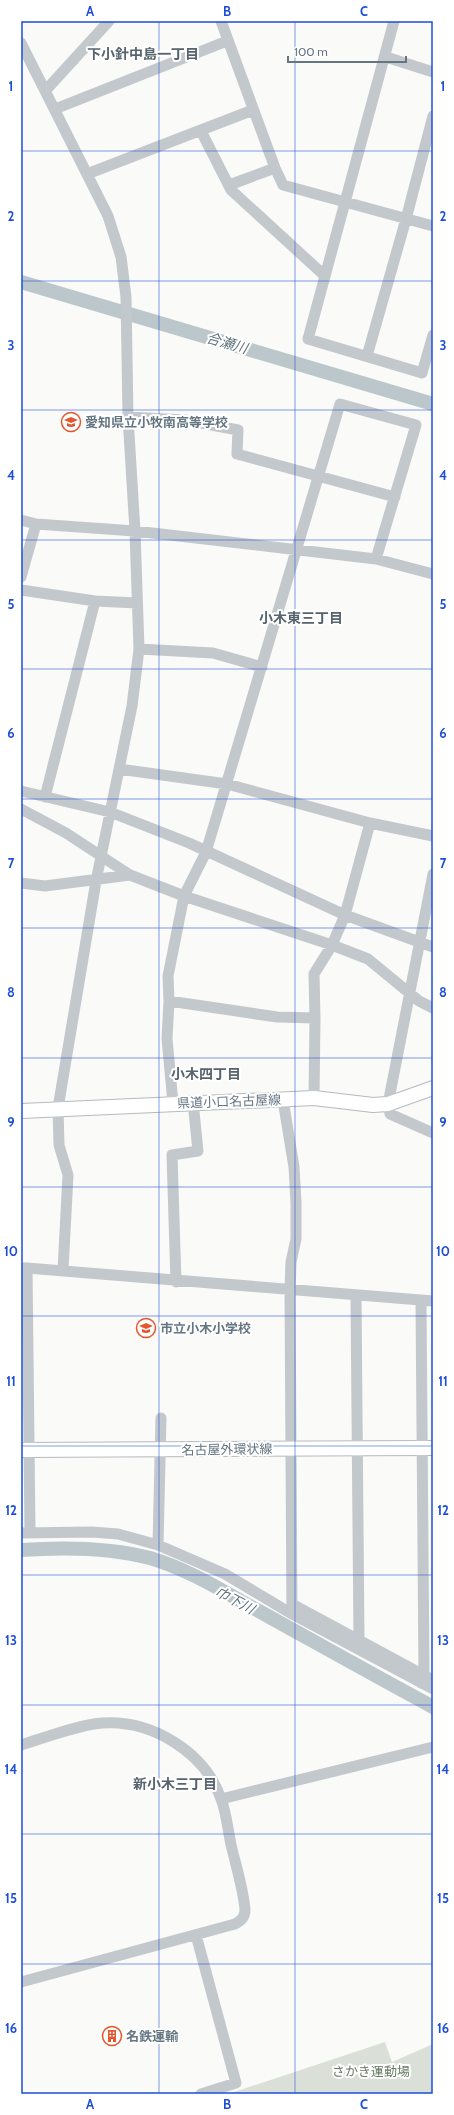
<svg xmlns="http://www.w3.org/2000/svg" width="454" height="2115" font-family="Cabin,'Noto Sans JP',sans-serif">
<rect width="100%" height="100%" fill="#fafaf8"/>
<path fill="#dadfd7" d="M385 2042 392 2062 433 2044V2094H228Z"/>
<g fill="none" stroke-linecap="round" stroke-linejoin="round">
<path stroke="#bbc7cb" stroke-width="14" d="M21 282 433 404
M21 1550C64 1547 108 1547 150 1558 191 1570 229 1595 266 1615 322 1646 377 1677 433 1707"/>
<g stroke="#b5babe" stroke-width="16">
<path id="major" d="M21 1111 314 1098 373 1105 388 1104 433 1088
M21 1450 433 1448"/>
</g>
<path stroke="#c3c8cc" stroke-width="11" d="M221 21 275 168 283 185 433 226
M394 21 308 339 422 373 433 335
M21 43 108 216 121 257 126 297 128 417 135 531 139 649 132 706 96 881 58 1108 59 1145 68 1175 63 1270
M386 57 433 72
M46 90 109 21
M55 109 227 41
M201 131 231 190 325 276
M87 174 253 110
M229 185 275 168
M367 356 406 219 433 116
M128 417 185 420 238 430 237 454 395 497
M21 520 36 524 135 531 376 559 433 574
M21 577 36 524
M21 590 95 601 137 603
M139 649 213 653 262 667
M119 769 227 784 370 823 433 836
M21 791 110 812 189 843 345 915 433 947
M45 797 95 601
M21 809 66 833 130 875 184 896 332 945 368 959 419 1001 433 1008
M433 874 388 1104 390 1114 433 1133
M21 883 45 886 130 875
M169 1001 167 1039 173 1103
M315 1018 314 974 332 945 345 915 370 823
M314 1098 315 1018 277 1017 169 1001 168 976 184 896 206 852 340 404 416 425 376 559
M283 1100 294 1167 296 1203V1239L291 1262 290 1291 292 1614
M21 1268H27L30 1532
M27 1268 433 1301
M176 1282 172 1155 198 1151 193 1102
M356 1297 359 1639
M21 1533 92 1532 118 1534 158 1545 225 1574 292 1614 433 1689
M158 1545 161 1418
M292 1604 433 1680
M421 1683 424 1675 421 1301
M21 1745C44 1738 81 1724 103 1723 152 1720 205 1752 221 1799 227 1814 228 1833 232 1849 237 1869 243 1889 245 1909 245 1917 242 1920 235 1924L21 1982
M221 1799 433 1747
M196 1935 236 2083 201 2094"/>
<use href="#major" stroke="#fff" stroke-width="14"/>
</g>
<path fill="none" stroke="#1d4ed8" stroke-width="1" stroke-opacity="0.55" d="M159 21V2094M295 21V2094M21 151H433M21 281H433M21 410H433M21 540H433M21 669H433M21 799H433M21 928H433M21 1058H433M21 1187H433M21 1316H433M21 1446H433M21 1575H433M21 1705H433M21 1834H433M21 1964H433"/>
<defs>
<g id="school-ring" transform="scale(1)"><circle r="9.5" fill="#fff" stroke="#e4572e" stroke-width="1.5"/><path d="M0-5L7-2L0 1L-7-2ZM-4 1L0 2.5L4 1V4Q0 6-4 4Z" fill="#e4572e"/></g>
<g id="building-ring" transform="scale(1)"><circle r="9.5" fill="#fff" stroke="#e4572e" stroke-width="1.5"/><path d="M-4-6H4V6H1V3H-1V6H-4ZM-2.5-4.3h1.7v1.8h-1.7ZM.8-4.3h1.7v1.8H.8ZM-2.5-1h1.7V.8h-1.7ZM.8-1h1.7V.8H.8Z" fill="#e4572e"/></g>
</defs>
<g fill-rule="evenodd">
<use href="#school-ring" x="71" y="422"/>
<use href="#school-ring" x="146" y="1328"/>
<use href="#building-ring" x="112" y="2036"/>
</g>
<g text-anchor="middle" stroke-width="4" stroke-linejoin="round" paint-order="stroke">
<g font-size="13" font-weight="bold" fill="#657683" stroke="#fff" text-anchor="start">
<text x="85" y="427">愛知県立小牧南高等学校</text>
<text x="160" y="1333">市立小木小学校</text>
<text x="126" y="2041">名鉄運輸</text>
</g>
<g font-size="13" fill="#657683" stroke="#fff">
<text transform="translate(229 1101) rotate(-2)" y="5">県道小口名古屋線</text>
<text transform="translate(227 1449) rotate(-1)" y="5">名古屋外環状線</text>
</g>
<g font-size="13" fill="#687a64" stroke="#fff">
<text x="371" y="2076">さかき運動場</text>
</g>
<g font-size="14" font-weight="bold" fill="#57646e" stroke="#fff">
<text x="143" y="59">下小針中島一丁目</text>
<text x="301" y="623">小木東三丁目</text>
<text x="206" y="1079">小木四丁目</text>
<text x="175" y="1789">新小木三丁目</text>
</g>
<g font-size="14" font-style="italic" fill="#60757c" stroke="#fff">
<text transform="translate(227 343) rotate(16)" y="5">合瀬川</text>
<text transform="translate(235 1600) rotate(28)" y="5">巾下川</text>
</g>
</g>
<rect width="454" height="2115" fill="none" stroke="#ffffff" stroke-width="44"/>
<path d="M288 56v6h118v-6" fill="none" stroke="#657683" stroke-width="2"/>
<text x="294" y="56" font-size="12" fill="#657683" stroke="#ffffff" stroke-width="3" paint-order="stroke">100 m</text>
<rect x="22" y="22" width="410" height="2071" fill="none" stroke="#1d4ed8" stroke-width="1.5"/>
<g font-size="13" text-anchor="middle" font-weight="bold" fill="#1d4ed8">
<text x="90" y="16">A</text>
<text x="227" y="16">B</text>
<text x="364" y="16">C</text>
<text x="11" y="91">1</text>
<text x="443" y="91">1</text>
<text x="11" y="221">2</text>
<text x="443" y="221">2</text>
<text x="11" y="350">3</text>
<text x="443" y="350">3</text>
<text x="11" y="480">4</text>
<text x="443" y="480">4</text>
<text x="11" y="609">5</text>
<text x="443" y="609">5</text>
<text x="11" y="738">6</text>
<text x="443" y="738">6</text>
<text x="11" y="868">7</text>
<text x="443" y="868">7</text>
<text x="11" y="997">8</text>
<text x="443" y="997">8</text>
<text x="11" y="1127">9</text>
<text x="443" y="1127">9</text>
<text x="11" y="1256">10</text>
<text x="443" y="1256">10</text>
<text x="11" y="1386">11</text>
<text x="443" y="1386">11</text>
<text x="11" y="1515">12</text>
<text x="443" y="1515">12</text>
<text x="11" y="1645">13</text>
<text x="443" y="1645">13</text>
<text x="11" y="1774">14</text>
<text x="443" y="1774">14</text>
<text x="11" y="1903">15</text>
<text x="443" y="1903">15</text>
<text x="11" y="2033">16</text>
<text x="443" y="2033">16</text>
<text x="90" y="2109">A</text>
<text x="227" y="2109">B</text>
<text x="364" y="2109">C</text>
</g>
</svg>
